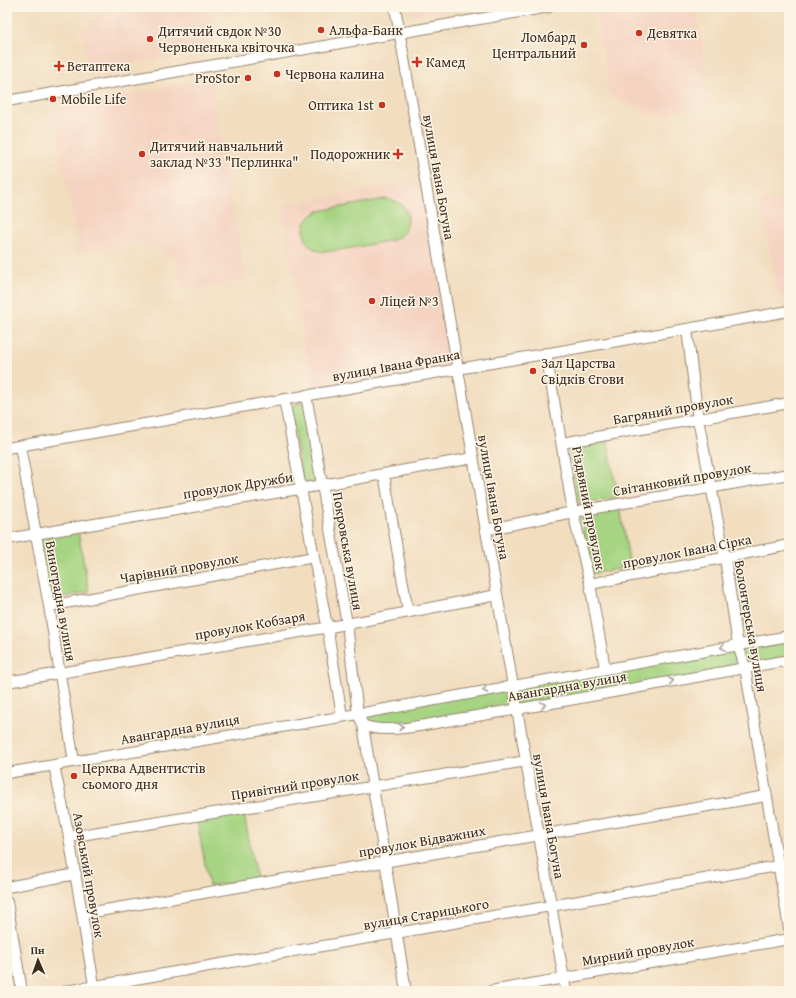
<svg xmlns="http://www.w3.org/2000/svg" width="796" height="998" font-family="'Gentium Book Plus',serif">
<rect width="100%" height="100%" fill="#fcf5e5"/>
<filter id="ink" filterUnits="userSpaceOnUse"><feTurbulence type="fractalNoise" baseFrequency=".025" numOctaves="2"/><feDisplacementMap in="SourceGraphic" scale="8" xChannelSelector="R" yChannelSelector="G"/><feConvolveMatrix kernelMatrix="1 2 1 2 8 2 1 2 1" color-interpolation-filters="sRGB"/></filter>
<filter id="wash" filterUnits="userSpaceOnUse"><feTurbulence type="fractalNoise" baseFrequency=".012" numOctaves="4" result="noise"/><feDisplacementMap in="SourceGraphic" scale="16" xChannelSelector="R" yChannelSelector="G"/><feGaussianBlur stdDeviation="0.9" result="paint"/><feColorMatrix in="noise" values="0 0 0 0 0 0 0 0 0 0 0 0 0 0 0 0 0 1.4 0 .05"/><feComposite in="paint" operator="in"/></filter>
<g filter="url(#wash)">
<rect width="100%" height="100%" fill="#f2ddbf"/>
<path fill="#f5d3c1" d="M110 7H211L218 48 89 71 82 29Z
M412 7H466L413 16Z
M595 7H696L711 105 657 116 610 95Z
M211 79 246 281 181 291 176 259 141 242 80 252 52 109Z
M424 180 457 369 312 391 282 205Z
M789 196V298L780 300 760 201Z"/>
<path fill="#a6d482" stroke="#707f50" d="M385 199C411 200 417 229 393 240 379 242 330 254 319 251 309 248 303 239 304 229 305 220 311 215 319 211Z
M308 401 323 480 305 483 303 482 289 405Z
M607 438 618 497 579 504 568 444Z
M620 506 630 567 590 574 580 512Z
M77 526 89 592 51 599 38 534Z
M789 636V660L517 710 370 728 358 714Z
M243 808 256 878 209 886 196 816Z"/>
</g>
<g filter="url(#ink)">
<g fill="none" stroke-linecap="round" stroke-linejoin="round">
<g stroke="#96846e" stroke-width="12">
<path id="minor" d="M395 7 566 991
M7 101 549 7
M687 329 698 419 725 558 738 645 745 667 789 928
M546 353 573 512 590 584 605 668
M306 395 347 624 358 714 789 636
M284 399 327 626 342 716
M562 443 789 403
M20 446 49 606 74 762
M7 448 789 311
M384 474 408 612
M485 530 573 512 789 474
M7 539 322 485 473 458
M590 584 789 545
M49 606 314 557
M7 682 347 624 497 595
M363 725C389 736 436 722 464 718 573 701 681 679 789 660
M54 765 69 837 95 991
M7 773 358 714 363 725 406 991
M69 837 526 761
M7 887 76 874
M7 902 22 991
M82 914 766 796
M67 991 789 864
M491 991 789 939"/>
</g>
<use href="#minor" stroke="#fff" stroke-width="10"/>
</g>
<defs><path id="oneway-chevron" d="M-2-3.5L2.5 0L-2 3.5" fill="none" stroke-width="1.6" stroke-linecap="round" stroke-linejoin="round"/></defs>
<g stroke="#a79f9a">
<use href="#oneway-chevron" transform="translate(723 647) rotate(170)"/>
<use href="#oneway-chevron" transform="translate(671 681) rotate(-10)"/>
<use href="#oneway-chevron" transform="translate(485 690) rotate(169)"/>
<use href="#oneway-chevron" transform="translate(543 705) rotate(-10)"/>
<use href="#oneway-chevron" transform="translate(401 727) rotate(-6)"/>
</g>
</g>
<g fill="#c8321e" stroke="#fcf5e5" stroke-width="1.5">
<circle cx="321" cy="30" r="4"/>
<circle cx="639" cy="33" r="4"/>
<circle cx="150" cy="39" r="4"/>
<circle cx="584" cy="45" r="4"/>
<path d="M415 56h4v4h4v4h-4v4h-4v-4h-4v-4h4z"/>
<path d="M57 60h4v4h4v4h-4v4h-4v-4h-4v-4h4z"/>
<circle cx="277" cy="74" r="4"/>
<circle cx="248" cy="78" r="4"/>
<circle cx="53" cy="99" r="4"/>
<circle cx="382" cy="105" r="4"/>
<circle cx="142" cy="154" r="4"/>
<path d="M396 148h4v4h4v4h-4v4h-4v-4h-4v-4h4z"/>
<circle cx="372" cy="301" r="4"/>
<circle cx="533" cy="371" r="4"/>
<circle cx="74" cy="776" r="4"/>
</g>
<g text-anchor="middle" stroke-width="3" stroke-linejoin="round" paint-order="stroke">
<g font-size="14" fill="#3b2a1e" stroke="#fcf5e5" text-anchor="start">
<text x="329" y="35">Альфа-Банк</text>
<text x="158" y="36">Дитячий свдок №30<tspan x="158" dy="16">Червоненька квіточка</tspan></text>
<text x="647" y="38">Девятка</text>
<text x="576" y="42" text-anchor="end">Ломбард<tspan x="576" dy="16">Центральний</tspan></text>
<text x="426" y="67">Камед</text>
<text x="67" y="71">Ветаптека</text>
<text x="285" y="79">Червона калина</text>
<text x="240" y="83" text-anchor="end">ProStor</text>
<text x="61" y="104">Mobile Life</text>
<text x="374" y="110" text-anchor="end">Оптика 1st</text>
<text x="150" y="151">Дитячий навчальний<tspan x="150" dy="16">заклад №33 "Перлинка"</tspan></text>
<text x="390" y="159" text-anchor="end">Подорожник</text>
<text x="380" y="306">Ліцей №3</text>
<text x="541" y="368">Зал Царства<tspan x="541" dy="16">Свідків Єгови</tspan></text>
<text x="82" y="773">Церква Адвентистів<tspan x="82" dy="16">сьомого дня</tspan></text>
</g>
<g font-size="14" fill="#3b2a1e" stroke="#fcf5e5">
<text transform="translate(439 177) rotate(80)" y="5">вулиця Івана Богуна</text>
<text transform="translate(396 365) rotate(-10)" y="5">вулиця Івана Франка</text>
<text transform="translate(673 409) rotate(-10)" y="5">Багряний провулок</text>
<text transform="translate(682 479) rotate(-10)" y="5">Світанковий провулок</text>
<text transform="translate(238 485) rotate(-9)" y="5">провулок Дружби</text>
<text transform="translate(494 497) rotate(80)" y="5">вулиця Івана Богуна</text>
<text transform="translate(589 508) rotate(79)" y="5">Різдвяний провулок</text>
<text transform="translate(348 551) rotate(80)" y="5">Покровська вулиця</text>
<text transform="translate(687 551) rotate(-11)" y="5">провулок Івана Сірка</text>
<text transform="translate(179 568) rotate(-10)" y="5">Чарівний провулок</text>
<text transform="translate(61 601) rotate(80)" y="5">Виноградна вулиця</text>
<text transform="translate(250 625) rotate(-10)" y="5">провулок Кобзаря</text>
<text transform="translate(751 626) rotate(80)" y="5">Волонтерська вулиця</text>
<text transform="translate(567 686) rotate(-10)" y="5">Авангардна вулиця</text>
<text transform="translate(180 729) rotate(-10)" y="5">Авангардна вулиця</text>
<text transform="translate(295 785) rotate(-9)" y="5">Привітний провулок</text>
<text transform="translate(549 816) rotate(80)" y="5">вулиця Івана Богуна</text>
<text transform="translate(422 841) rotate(-10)" y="5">провулок Відважних</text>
<text transform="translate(89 875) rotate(80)" y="5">Азовський провулок</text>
<text transform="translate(426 914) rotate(-10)" y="5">вулиця Старицького</text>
<text transform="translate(638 951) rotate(-10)" y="5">Мирний провулок</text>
</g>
</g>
<rect width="796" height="998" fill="none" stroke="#fcf5e5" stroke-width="24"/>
<g transform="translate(38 960) rotate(358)" stroke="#fcf5e5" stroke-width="3" paint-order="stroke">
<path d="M0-3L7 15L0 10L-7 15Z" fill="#3b2a1e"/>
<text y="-6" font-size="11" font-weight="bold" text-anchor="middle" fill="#3b2a1e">Пн</text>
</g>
</svg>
